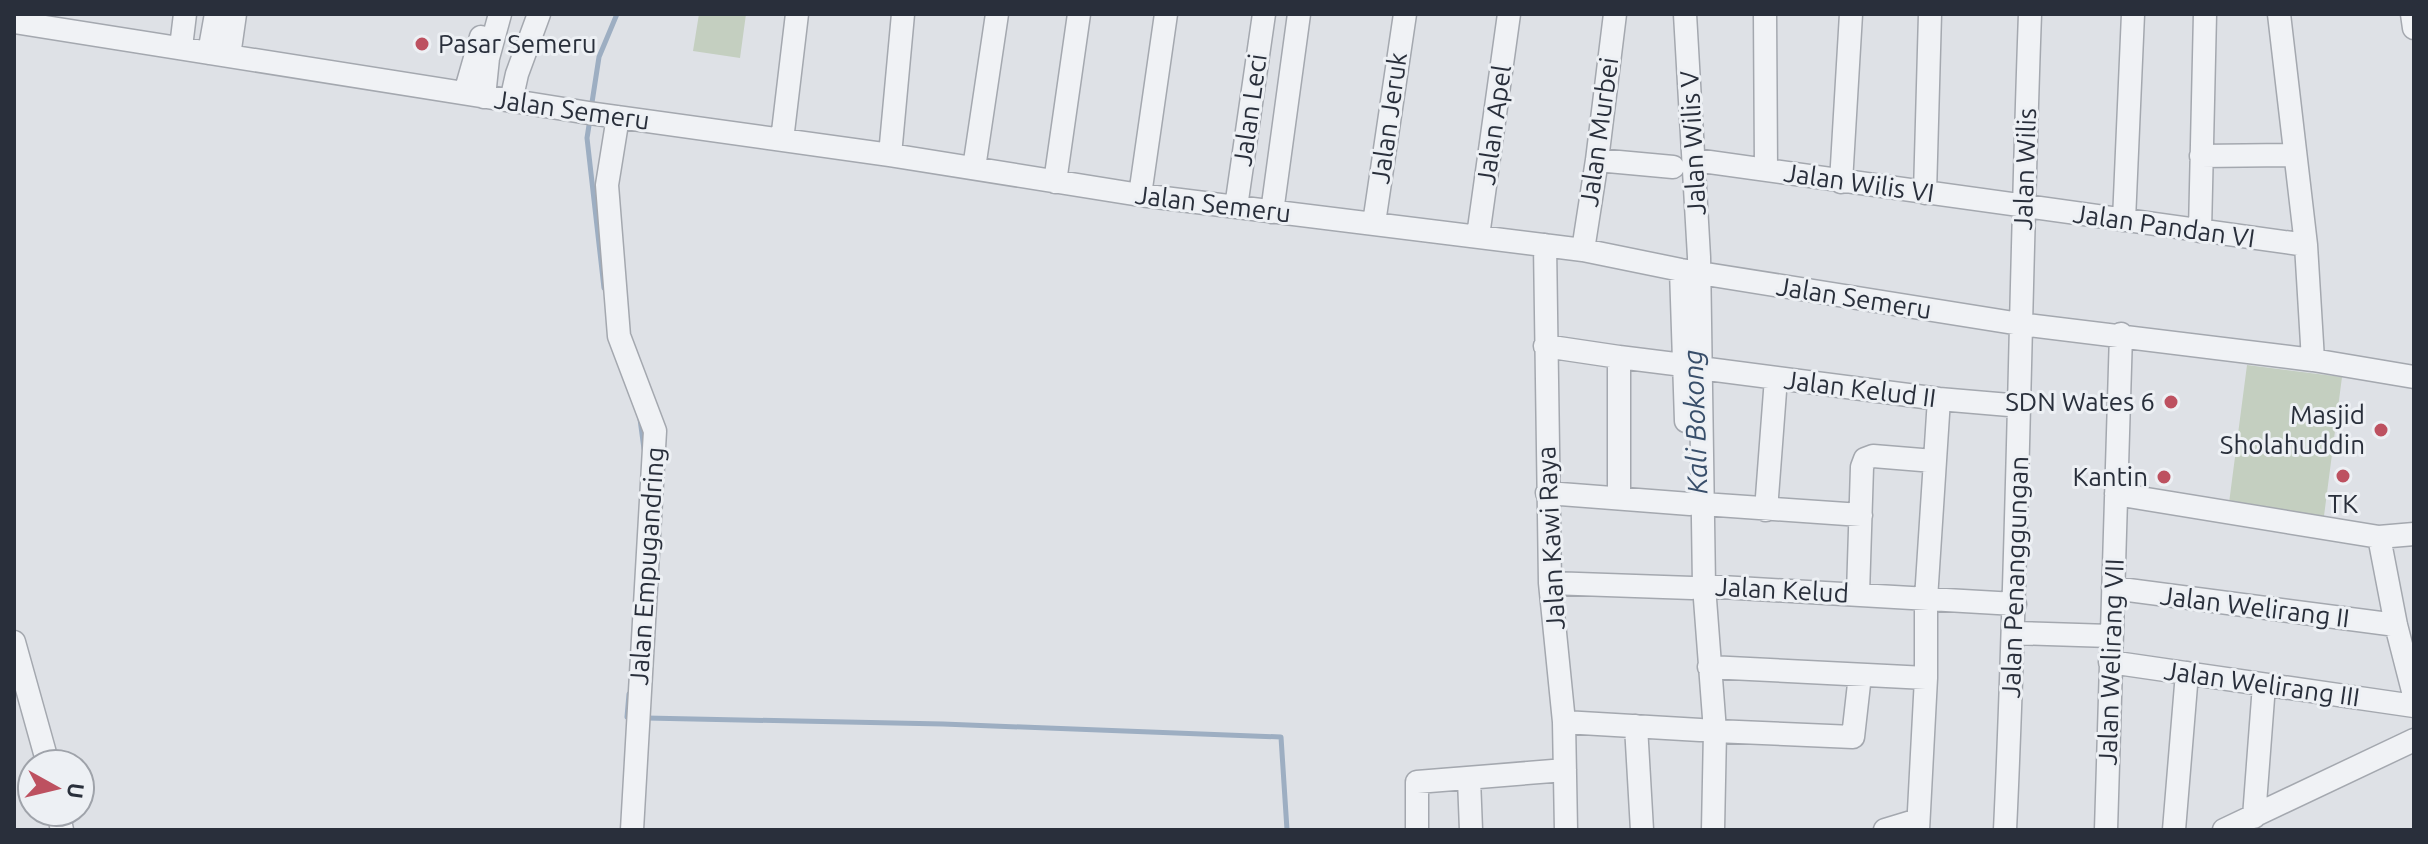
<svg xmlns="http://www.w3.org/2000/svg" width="2428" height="844" font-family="Ubuntu,sans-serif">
<rect width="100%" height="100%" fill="#dee1e6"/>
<path fill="#c4cfc0" d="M699 14H746L740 58 693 51Z
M2247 365 2342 377 2324 516 2229 503Z"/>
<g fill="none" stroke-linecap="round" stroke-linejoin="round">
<path stroke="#9daec2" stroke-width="5" d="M591 109 599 57 617 14
M590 119 587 138 604 288
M640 419 644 449
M627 717 629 694
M646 718 943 724 1281 737 1287 830"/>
<g stroke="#a4a8af" stroke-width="25">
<path id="minor" d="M1685 14 1699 257 1704 586 1715 731 1713 830
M1765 14 1766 169
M2279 14 2306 245 2313 360
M2412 14 2414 28
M14 22 589 113 890 155 1140 195 1583 250 1681 270 2020 324 2313 360 2414 377
M181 47 185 14
M209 53 216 14
M229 56 235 14
M465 93 481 37
M484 97 488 58 500 14
M511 101 517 74 539 14
M618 117 607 185 619 336 655 431 632 830
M782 140 797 14
M890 155 903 14
M2201 156 2295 155
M1597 160 1673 167
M1695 160 2306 245
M974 168 997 14
M1055 182 1079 14
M1841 182 1851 14
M1925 193 1930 14
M1140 195 1166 14
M1236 207 1264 14
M1272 212 1299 14
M2124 220 2133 14
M1374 223 1405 14
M2200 231 2205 14
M1478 236 1509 14
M1545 245 1550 583 1564 722 1566 830
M1583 250 1597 160 1615 14
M1681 270 1686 421
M1545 346 1619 357
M1700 368 1939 399 2021 406
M1547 493 1690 504
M2116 494 2379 537 2414 534
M1619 498V357L1683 365
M1703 504 1861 515
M1766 510 1776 378
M2379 537 2396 625 2414 695
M1550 583 1692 588 1704 586 2015 604
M2113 588 2396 625
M1858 594 1862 467 1865 459 1873 456 1934 461
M2014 633 2110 636
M14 642 48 764
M2110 662 2414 706
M1709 667 1926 678
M1564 722 1700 730
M1636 726 1642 830
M1715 731 1853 737 1860 675
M1469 779 1471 830
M58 812 62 830
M2254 817 2264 685
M1417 830V782L1565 770
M1885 830 1918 820
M1918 830 1926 678V599L1939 399
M2005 830C2018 558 2020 286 2030 14
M2106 830 2121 334
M2174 830 2187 673
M2224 830 2414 740"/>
</g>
<use href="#minor" stroke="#f0f2f5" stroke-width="22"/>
</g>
<g fill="#bd5160" stroke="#edf0f4" stroke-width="3">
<circle cx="422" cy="44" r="8"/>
<circle cx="2171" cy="402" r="8"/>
<circle cx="2381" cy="430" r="8"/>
<circle cx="2343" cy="476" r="8"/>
<circle cx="2164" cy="477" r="8"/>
</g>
<g text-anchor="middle" stroke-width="6" stroke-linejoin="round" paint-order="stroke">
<g font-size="26" fill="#292f3b" stroke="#edf0f4" text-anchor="end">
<text x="438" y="53" text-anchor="start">Pasar Semeru</text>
<text x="2155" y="411">SDN Wates 6</text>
<text x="2365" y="424">Masjid<tspan x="2365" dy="30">Sholahuddin</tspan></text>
<text x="2148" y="486">Kantin</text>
<text x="2343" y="513" text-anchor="middle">TK</text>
</g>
<g font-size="26" fill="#292f3b" stroke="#edf0f4">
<text transform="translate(572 110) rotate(8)" y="9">Jalan Semeru</text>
<text transform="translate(1250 110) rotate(-82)" y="9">Jalan Leci</text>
<text transform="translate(1389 118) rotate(-82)" y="9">Jalan Jeruk</text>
<text transform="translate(1494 125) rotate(-82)" y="9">Jalan Apel</text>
<text transform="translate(1599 132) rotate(-82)" y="9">Jalan Murbei</text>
<text transform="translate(1693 143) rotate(-93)" y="9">Jalan Wilis V</text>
<text transform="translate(2025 169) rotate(-88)" y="9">Jalan Wilis</text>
<text transform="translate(1859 183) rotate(8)" y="9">Jalan Wilis VI</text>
<text transform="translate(1213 204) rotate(7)" y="9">Jalan Semeru</text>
<text transform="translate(2164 226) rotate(8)" y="9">Jalan Pandan VI</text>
<text transform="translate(1854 298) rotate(9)" y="9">Jalan Semeru</text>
<text transform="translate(1860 389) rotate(7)" y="9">Jalan Kelud II</text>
<text transform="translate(1551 538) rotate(-93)" y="9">Jalan Kawi Raya</text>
<text transform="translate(647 566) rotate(-86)" y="9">Jalan Empugandring</text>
<text transform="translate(2015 577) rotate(-88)" y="9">Jalan Penanggungan</text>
<text transform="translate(1782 590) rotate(3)" y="9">Jalan Kelud</text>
<text transform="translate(2255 607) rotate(7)" y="9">Jalan Welirang II</text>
<text transform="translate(2111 662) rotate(-88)" y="9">Jalan Welirang VII</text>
<text transform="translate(2262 684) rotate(8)" y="9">Jalan Welirang III</text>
</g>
<g font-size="28" font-style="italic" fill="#384e6a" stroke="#edf0f4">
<text transform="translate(1695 422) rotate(-92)" y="10">Kali Bokong</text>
</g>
</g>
<rect width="2428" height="844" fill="none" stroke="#292f3b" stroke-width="32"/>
<g transform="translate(56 788) rotate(98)"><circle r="38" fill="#edf0f4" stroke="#9fa3aa" stroke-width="2"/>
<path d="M0-6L14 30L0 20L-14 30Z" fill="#bd5160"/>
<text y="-12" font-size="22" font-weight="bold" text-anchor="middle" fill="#292f3b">U</text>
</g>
</svg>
